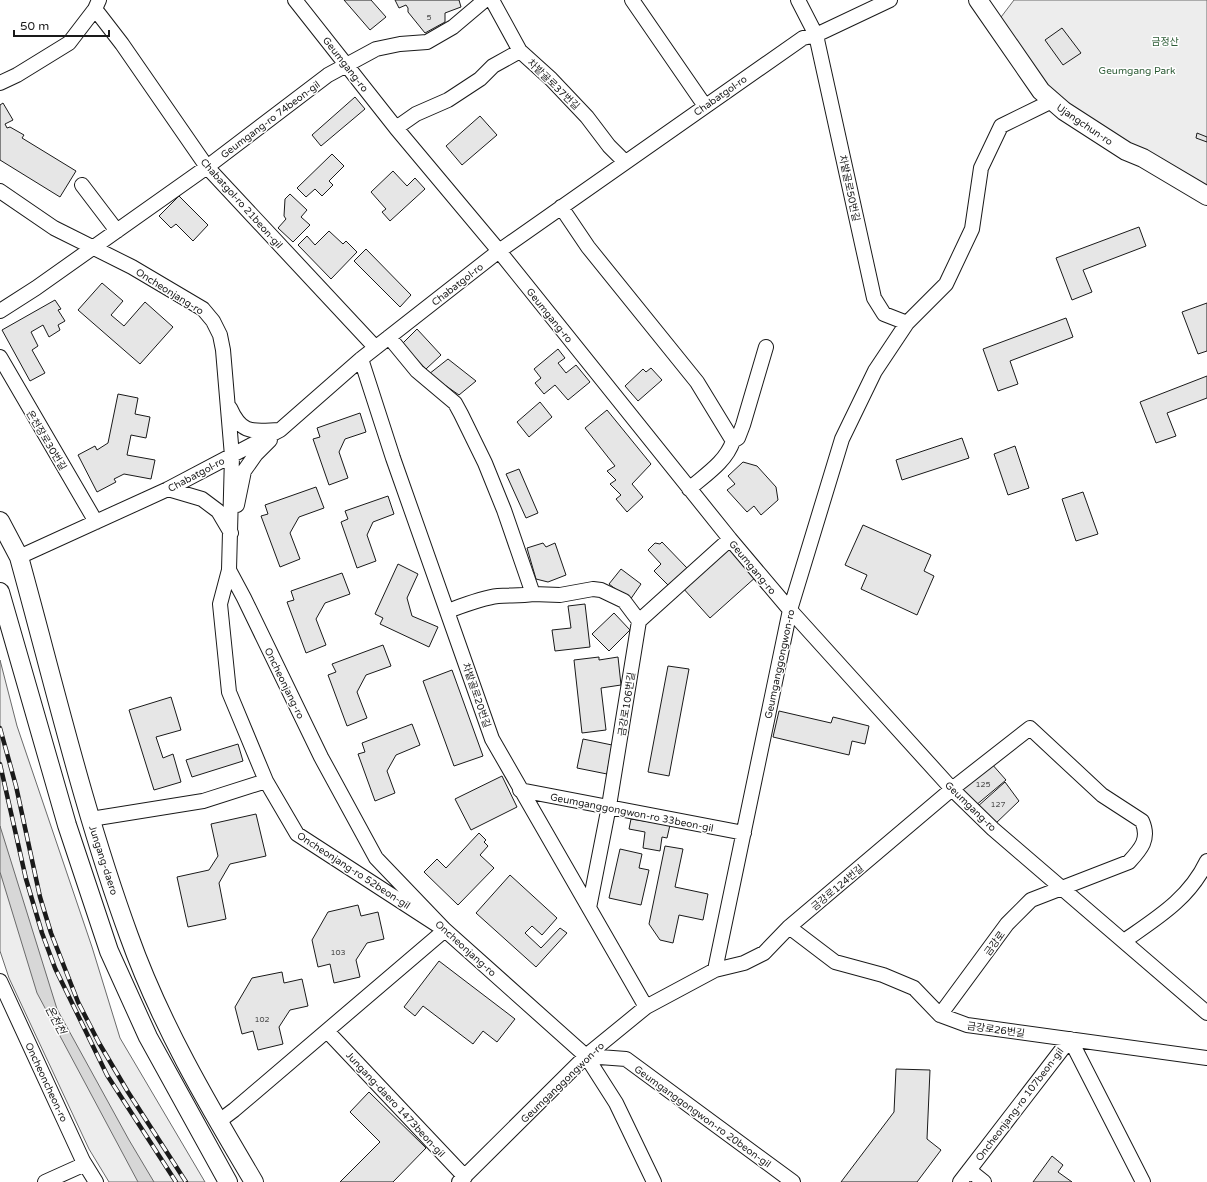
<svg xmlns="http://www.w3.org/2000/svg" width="1207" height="1182" font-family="'Varela Round','Noto Sans KR',sans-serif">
<rect width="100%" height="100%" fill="#fff"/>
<path fill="#ededed" stroke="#6a6a6a" d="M1014 0H1207V194L1052 101 995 25Z
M0 660 17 726 92 947 120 1038 205 1182H109L89 1149 9 978 0 951Z"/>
<path fill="#d7d7d7" stroke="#6a6a6a" d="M0 826 57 1009 129 1140 154 1182H138L37 993 0 872Z"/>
<path fill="#e6e6e6" stroke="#1a1a1a" d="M344 0H371L386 17 370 30Z
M395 0H459L461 7 445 13V22L425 33 408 12V8L406 5 399 8Z
M1062 28 1081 53 1063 65 1045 40Z
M355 97 365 109 321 146 312 135Z
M3 103 13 120 5 124 7 128 10 127 24 135 22 138 76 171 60 197 0 160V105Z
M480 116 497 135 462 165 446 146Z
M1197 133 1207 137V142L1196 138Z
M332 154 344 166 329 181 333 185 322 196 315 189 306 197 297 188Z
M393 171 407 186 415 178 425 189 390 221 382 212 386 209 371 192Z
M290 194 307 210 301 217 310 225 293 242 278 228 286 219 284 216 285 199Z
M179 196 208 225 193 241 176 224 171 228 159 216Z
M1139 227 1146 246 1083 270 1092 292 1072 300 1056 258Z
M329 231 343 244 346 241 357 252 331 279 298 245 307 236 315 245Z
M366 249 411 295 400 307 354 261Z
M102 283 123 301 111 315 124 326 145 302 173 327 140 364 78 310Z
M55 300 61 309 58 310 65 321 58 325 60 330 49 337 43 325 31 332 38 346 32 350 45 373 30 381 2 330Z
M1207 303V351L1198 354 1182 312Z
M1066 318 1073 337 1010 361 1018 384 998 391 983 349Z
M417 329 441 355 426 369 402 344Z
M558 349 565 358 558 363 566 373 576 365 590 382 568 400 555 385 544 394 535 383 541 378 534 369Z
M448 359 476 381 459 395 429 374Z
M651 368 662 380 638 401 625 386 643 369 646 372Z
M1207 376V398L1167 413 1176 436 1156 443 1140 402Z
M118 394 138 398 135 414 150 417 146 438 131 435 127 455 155 460 151 479 124 474 114 479 116 482 97 492 78 455 95 446 97 450 108 443Z
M540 402 552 417 529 437 517 422Z
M607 410 651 464 632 484 643 497 627 512 616 499 621 495 610 484 616 480 607 471 615 466 585 428Z
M360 413 366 432 345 439 339 452 348 478 329 485 313 439 320 437 317 428Z
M962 438 969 458 902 480 896 460Z
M1015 446 1029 488 1008 495 994 454Z
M743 462 757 466 776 487 778 500 761 515 754 506 747 512 727 490 735 484 728 476Z
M519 469 538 513 526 518 506 474Z
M316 487 324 508 299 517 290 533 300 559 280 567 261 516 268 514 265 505Z
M1083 492 1098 534 1076 541 1062 499Z
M388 496 394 514 373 522 367 535 376 561 357 568 341 522 348 519 345 511Z
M863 525 931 555 924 571 934 576 917 615 861 589 867 575 845 565Z
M662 542 687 568 669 586 654 571 661 564 648 550 655 543 660 544Z
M543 543 546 547 555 543 566 575 548 582 536 579 527 548Z
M729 545 757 576 710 618 682 587Z
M398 564 418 574 407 598 412 616 438 627 429 647 380 624 383 618 375 614Z
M621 569 641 584 630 600 609 584Z
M342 573 350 594 325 603 316 619 326 645 306 653 287 602 294 600 291 591Z
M585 604 590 647 555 651 552 630 571 628 568 606Z
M614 613 630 630 609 651 592 634Z
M383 645 391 666 366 675 357 692 367 718 347 726 328 675 336 672 332 664Z
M599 657V660L618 657 621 685 601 688 606 730 582 733 574 660Z
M668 666 689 669 669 776 648 772Z
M452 670 483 756 454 766 423 681Z
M171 697 181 730 156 737 163 758 173 754 181 782 154 790 129 710Z
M779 711 831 723 833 717 869 726 865 744 852 741 849 755 773 737Z
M412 724 420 745 396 755 387 771 395 793 375 801 358 754 365 752 362 743Z
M583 739 612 745 607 774 577 768Z
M238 744 243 761 192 777 186 760Z
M991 763 1006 780 975 806 960 789Z
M502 776 517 807 471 830 455 799Z
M1005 782 1019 801 994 825 977 807Z
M256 814 266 856 230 864 219 883 226 919 188 927 177 877 209 870 218 856 211 824Z
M631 819 670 825 667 838 662 837 660 851 643 848 645 832 629 829Z
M479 833 486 840 484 842 488 846 480 855 494 868 458 905 424 872 437 859 446 868Z
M665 846 683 849 675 887 708 894 703 920 679 915 673 943 660 940 649 924Z
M620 849 642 854 639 868 649 870 641 905 609 898Z
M510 875 557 918 542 935 532 926 525 933 541 948 560 928 567 933 536 967 476 913Z
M358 905 361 916 378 912 384 939 367 943 356 960 360 977 334 983 330 964 318 967 312 940 328 912Z
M439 961 515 1019 497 1042 483 1031 473 1044 423 1006 415 1016 404 1007Z
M282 972 284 983 302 979 308 1006 290 1010 279 1027 283 1044 258 1050 253 1031 242 1034 235 1007 252 978Z
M896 1069 930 1070 927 1139 941 1150 917 1182H841L894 1112Z
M369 1092 426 1148 393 1182H340L380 1142 350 1112Z
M1052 1156 1063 1165 1058 1172 1072 1182H1033Z"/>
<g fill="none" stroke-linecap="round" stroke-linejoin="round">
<g stroke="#1a1a1a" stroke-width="16">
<path id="minor" d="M295 0 396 128 499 251 730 539 790 610 952 789 993 829 1207 1013
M492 0 520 51 551 79 587 117 609 146 625 162
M632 0 705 106
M798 0 816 35 874 298 884 314 907 323
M95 9 122 44 207 167 375 347
M0 83 17 75 69 43 95 9 99 0
M396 128 416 114 448 100 480 79 493 66 520 51
M82 185 117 231
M0 191 54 228 132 267 203 309 213 321 220 335 223 350 232 456 229 570 244 598 321 757 376 858 445 930 586 1056 616 1103 654 1182
M561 207 588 247 697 382 733 441 738 438 743 425 766 347
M0 311 36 288 207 167 328 75 376 49 400 44 427 42 453 27 485 0
M389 337 417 371 455 403 461 414 485 463 504 510 533 594 560 595 593 589 601 590 624 601 639 621
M0 357 96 522
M361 359 393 458 492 739 646 1007
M230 408C242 435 253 431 278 430
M168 489 202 499 218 511 231 533
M689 489C705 475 726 462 733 441
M237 505 244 471 256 454 270 440
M19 557 168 489 280 430 361 359 499 251 803 38 816 35 890 0
M448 611C464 605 481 598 498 596 510 595 521 596 533 594
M520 790 744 833
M91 819 203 801 266 781
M589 908 609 806 639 621 730 539
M789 927 835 962 883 975 914 988 940 1015 967 1025 1207 1058
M1124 941C1157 918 1189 899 1207 861
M715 970 744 963 764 953 789 927 952 789 1030 728 1102 795 1142 821C1150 839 1141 849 1129 862L1031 900 1007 924 940 1015
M0 981 83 1161 96 1182
M327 1031 465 1177
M586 1056 626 1059 793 1182
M218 1122 234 1110 445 930 297 834 266 781 229 692 220 604 229 570
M969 1170 984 1182
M45 1182 85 1164
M459 1182 586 1056 646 1007 715 970 790 610 842 439 875 371 907 323 946 284 972 229 981 168 1001 126 1052 101
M960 1182 1070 1039 1143 1182"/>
</g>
<g stroke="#1a1a1a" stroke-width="20">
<path id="major" d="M978 0 1041 91 1064 111 1126 151 1143 158 1207 196
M0 521 19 557C54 684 84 813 129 936 160 1023 207 1103 254 1182
M0 592 67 825 109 951 148 1037 228 1182"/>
</g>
<use href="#minor" stroke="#fff" stroke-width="14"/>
<use href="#major" stroke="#fff" stroke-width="18"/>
<g stroke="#1a1a1a" stroke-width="4.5">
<path id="rail" d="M0 728 16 786 40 897 51 933 78 1002 99 1043 128 1092 186 1182
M0 764 26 879 42 933 55 968 107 1075 176 1182"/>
</g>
<use href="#rail" stroke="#fff" stroke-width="3" stroke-dasharray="9" stroke-linecap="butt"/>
</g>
<g text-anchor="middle" stroke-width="3" stroke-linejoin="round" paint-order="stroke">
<g font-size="8" fill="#4d4d4d">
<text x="429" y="20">5</text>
<text x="983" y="787">125</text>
<text x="998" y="807">127</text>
<text x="338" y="955">103</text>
<text x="262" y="1022">102</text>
</g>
<g font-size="10" fill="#2b5a34" stroke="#fff">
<text x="1165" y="45">금정산</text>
<text x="1137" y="74">Geumgang Park</text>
</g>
<g font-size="10" fill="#1a1a1a" stroke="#fff">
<text transform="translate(346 64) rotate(52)" y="4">Geumgang-ro</text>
<text transform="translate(554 84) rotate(44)" y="4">차밭골로37번길</text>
<text transform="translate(720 95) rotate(-35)" y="4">Chabatgol-ro</text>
<text transform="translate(270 119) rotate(-37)" y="4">Geumgang-ro 74beon-gil</text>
<text transform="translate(1085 124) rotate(34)" y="4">Ujangchun-ro</text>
<text transform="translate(850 188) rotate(78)" y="4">차밭골로50번길</text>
<text transform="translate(242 203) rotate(48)" y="4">Chabatgol-ro 21beon-gil</text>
<text transform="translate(457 284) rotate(-38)" y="4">Chabatgol-ro</text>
<text transform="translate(170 291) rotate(32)" y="4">Oncheonjang-ro</text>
<text transform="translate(550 315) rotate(51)" y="4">Geumgang-ro</text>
<text transform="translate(47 440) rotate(59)" y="4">온천장로30번길</text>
<text transform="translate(196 474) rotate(-28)" y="4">Chabatgol-ro</text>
<text transform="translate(753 567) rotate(50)" y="4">Geumgang-ro</text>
<text transform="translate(779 664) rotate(-78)" y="4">Geumganggongwon-ro</text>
<text transform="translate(285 683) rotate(64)" y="4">Oncheonjang-ro</text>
<text transform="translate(477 695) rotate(71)" y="4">차밭골로20번길</text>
<text transform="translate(626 704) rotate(-81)" y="4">금강로106번길</text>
<text transform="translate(971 806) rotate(44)" y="4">Geumgang-ro</text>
<text transform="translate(632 812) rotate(11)" y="4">Geumganggongwon-ro 33beon-gil</text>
<text transform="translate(104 860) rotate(72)" y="4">Jungang-daero</text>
<text transform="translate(354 870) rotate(33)" y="4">Oncheonjang-ro 52beon-gil</text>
<text transform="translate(837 887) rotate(-40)" y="4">금강로124번길</text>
<text transform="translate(994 943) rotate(-54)" y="4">금강로</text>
<text transform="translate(466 948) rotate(42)" y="4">Oncheonjang-ro</text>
<text transform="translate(996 1029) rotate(8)" y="4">금강로26번길</text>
<text transform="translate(47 1082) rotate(65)" y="4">Oncheoncheon-ro</text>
<text transform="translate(562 1082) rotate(-44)" y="4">Geumganggongwon-ro</text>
<text transform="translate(396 1104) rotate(47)" y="4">Jungang-daero 1473beon-gil</text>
<text transform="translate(1019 1104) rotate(-53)" y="4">Oncheonjang-ro 107beon-gil</text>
<text transform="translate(703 1116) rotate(36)" y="4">Geumganggongwon-ro 20beon-gil</text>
</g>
<g font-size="11" font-style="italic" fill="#1a1a1a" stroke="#fff">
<text transform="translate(56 1020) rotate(62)" y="4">온천천</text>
</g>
</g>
<path d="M14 30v6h95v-6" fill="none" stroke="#1a1a1a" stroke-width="2"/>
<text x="20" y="30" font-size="12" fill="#1a1a1a" stroke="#ffffff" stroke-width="3" paint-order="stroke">50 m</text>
</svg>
